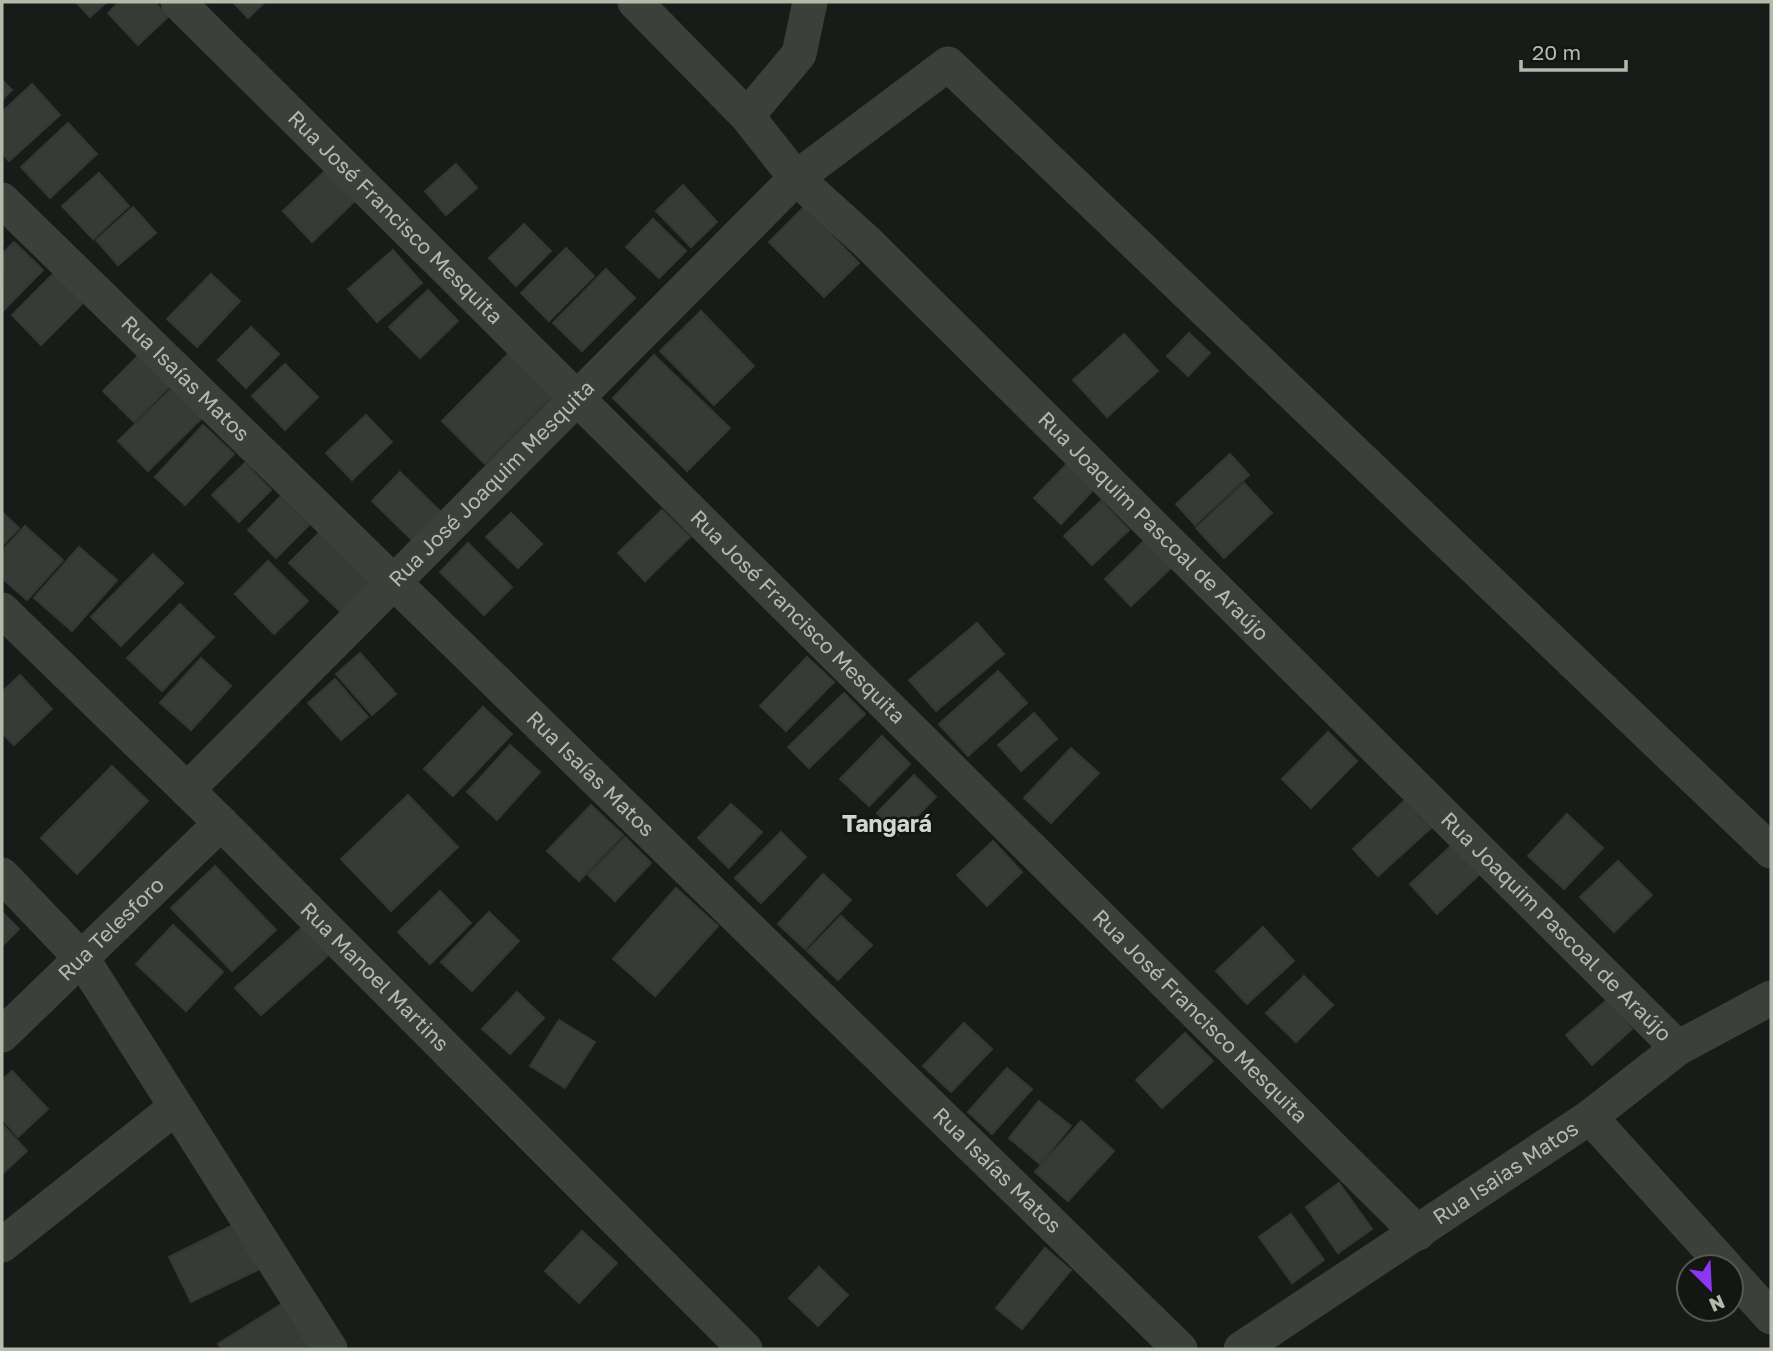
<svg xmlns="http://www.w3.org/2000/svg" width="1773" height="1351" font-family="'Golos Text',sans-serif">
<rect width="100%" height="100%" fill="#191b19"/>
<path fill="#383a36" stroke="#343733" stroke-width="2" d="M76 2H107L90 17Z
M119 2H155L168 17 138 45 108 13Z
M233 2H265L248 18Z
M2 80 12 90 2 100Z
M32 84 60 115 9 161 2 153V112Z
M68 123 97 154 50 198 21 167Z
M456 164 477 188 446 215 425 191Z
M326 170 355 201 312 242 283 211Z
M99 173 129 206 93 239 62 206Z
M683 185 717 222 691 247 656 211Z
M133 207 156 233 118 265 96 240Z
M804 207 859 263 824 297 769 242Z
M653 219 686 251 659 278 626 247Z
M524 224 551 251 516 286 489 258Z
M14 242 43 270 4 310 2 254Z
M566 248 594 276 549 321 521 293Z
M393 250 422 283 377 322 348 289Z
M606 269 635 298 582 351 553 323Z
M56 271 86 300 41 345 12 315Z
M211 274 240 301 197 347 167 319Z
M428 290 458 321 420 358 389 327Z
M701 311 754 366 714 405 660 351Z
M251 327 279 354 246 388 218 360Z
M1189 333 1210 353 1188 376 1167 356Z
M1124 334 1158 371 1107 417 1073 380Z
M511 351 555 394 485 464 442 421Z
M141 353 172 384 134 422 103 391Z
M654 355 730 428 687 471 613 398Z
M285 364 318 397 285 430 252 396Z
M172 388 202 418 148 471 118 441Z
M366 415 392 442 352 480 326 453Z
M203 425 234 454 185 505 155 477Z
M1230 454 1249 475 1195 525 1176 504Z
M1071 460 1098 485 1061 524 1034 498Z
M245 463 271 490 239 522 212 495Z
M400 472 441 512 413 541 372 501Z
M1244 483 1272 513 1224 558 1196 528Z
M280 497 309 525 276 558 248 530Z
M1101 501 1129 530 1092 565 1064 536Z
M662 510 690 537 645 581 618 553Z
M2 512 19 528 2 546Z
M511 513 542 544 518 568 486 537Z
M25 526 63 560 27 600 2 578V551Z
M321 531 374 582 343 614 289 563Z
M1145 540 1172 567 1131 606 1105 579Z
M468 543 512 587 484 615 440 572Z
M79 547 117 580 72 631 34 598Z
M153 554 183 583 121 646 91 617Z
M268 561 308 601 274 634 235 594Z
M180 604 214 637 162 691 127 658Z
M977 623 1004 654 936 711 909 680Z
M360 653 396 694 372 715 336 674Z
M807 657 834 682 786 731 760 706Z
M201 658 231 686 191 730 160 703Z
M998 671 1027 703 968 756 939 724Z
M20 675 52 709 14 745 2 733V692Z
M335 679 368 717 341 740 308 703Z
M844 693 865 714 809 768 788 747Z
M483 707 512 734 453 796 424 769Z
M1034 713 1057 739 1021 771 998 745Z
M1328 732 1357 761 1311 808 1282 779Z
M882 736 910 764 869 806 840 779Z
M510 745 540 772 497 820 467 792Z
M1071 748 1099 773 1051 823 1024 798Z
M112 766 148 801 77 874 41 838Z
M914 775 936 797 898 835 877 813Z
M408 795 458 847 391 911 341 859Z
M1405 800 1431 828 1378 876 1353 849Z
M731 804 762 832 729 868 698 838Z
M591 805 623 835 579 881 547 851Z
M1567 814 1603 848 1564 889 1528 856Z
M781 832 806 857 761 903 735 878Z
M625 837 651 863 615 901 588 875Z
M993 841 1022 872 987 906 957 875Z
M1453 844 1480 874 1437 914 1410 884Z
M1618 861 1652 895 1614 932 1580 897Z
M215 866 276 930 232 971 171 908Z
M823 874 851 900 805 949 778 924Z
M676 888 718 926 655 996 613 959Z
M440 891 471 923 430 964 398 932Z
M2 912 19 929 2 946Z
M489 912 519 941 472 991 441 962Z
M841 916 872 945 838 980 807 951Z
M173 925 223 972 186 1011 136 964Z
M305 925 331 953 261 1015 235 988Z
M1263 927 1294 961 1247 1004 1216 971Z
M1304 976 1333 1005 1296 1042 1266 1013Z
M517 992 544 1018 510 1054 482 1029Z
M1607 1000 1632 1029 1592 1065 1566 1035Z
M559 1020 595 1042 565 1088 530 1066Z
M964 1023 992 1049 951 1092 923 1066Z
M1185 1033 1213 1061 1162 1108 1136 1080Z
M1007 1068 1032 1089 992 1134 968 1112Z
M12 1071 48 1109 18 1137 2 1119V1080Z
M1039 1101 1071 1126 1040 1164 1009 1138Z
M1081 1121 1114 1151 1068 1201 1035 1172Z
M2 1124 27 1151 2 1174Z
M1339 1183 1372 1229 1338 1253 1306 1207Z
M1291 1214 1324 1260 1292 1283 1259 1237Z
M239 1222 262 1268 191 1302 169 1257Z
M582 1231 617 1263 579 1303 545 1271Z
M1045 1248 1071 1270 1022 1329 996 1308Z
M819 1267 848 1295 818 1326 789 1298Z
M283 1303 310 1345 304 1349H222L218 1344Z"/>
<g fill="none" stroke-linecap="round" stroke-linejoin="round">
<g stroke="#3c403a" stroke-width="35">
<path id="s1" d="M178 2 1418 1233"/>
<path id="s2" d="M635 2 747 116 796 178 867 242 1678 1048"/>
<path d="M747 116 799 54 810 2"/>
<path id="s3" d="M2 200 1180 1349"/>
<path id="s4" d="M2 610 221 823 745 1349"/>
<path id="s5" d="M187 790 796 178 948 64 1771 851"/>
<path d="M2 875 83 960 330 1349"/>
<path id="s6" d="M2 1035 221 823"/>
<path d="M1590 1117 1726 1267"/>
<path d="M2 1245 176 1107"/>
<path d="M1731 1273 1771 1317"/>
<path id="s7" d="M1241 1349 1590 1117 1678 1048 1771 998"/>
</g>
</g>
<g text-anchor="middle" stroke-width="5" stroke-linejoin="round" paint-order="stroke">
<g font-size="21" fill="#b3bbab" stroke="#141614">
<text dy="7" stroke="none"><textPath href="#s1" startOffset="306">Rua José Francisco Mesquita</textPath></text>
<text dy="7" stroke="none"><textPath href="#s3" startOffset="256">Rua Isaías Matos</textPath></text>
<text dy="7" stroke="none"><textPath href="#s5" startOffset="432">Rua José Joaquim Mesquita</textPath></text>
<text dy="7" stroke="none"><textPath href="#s2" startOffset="738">Rua Joaquim Pascoal de Araújo</textPath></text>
<text dy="7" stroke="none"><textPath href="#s1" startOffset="873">Rua José Francisco Mesquita</textPath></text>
<text dy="7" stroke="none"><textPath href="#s3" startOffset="822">Rua Isaías Matos</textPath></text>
<text dy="7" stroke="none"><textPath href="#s2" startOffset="1306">Rua Joaquim Pascoal de Araújo</textPath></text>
<text dy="7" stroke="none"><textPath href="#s6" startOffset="152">Rua Telesforo</textPath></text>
<text dy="7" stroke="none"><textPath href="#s4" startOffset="523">Rua Manoel Martins</textPath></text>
<text dy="7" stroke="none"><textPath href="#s1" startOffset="1440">Rua José Francisco Mesquita</textPath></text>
<text dy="7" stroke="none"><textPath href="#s3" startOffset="1390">Rua Isaías Matos</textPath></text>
<text dy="7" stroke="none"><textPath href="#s7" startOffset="318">Rua Isaias Matos</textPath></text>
</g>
<g font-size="23" font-weight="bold" fill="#d1d7cc" stroke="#141614">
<text x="887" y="832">Tangará</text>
</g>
</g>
<rect width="1773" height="1351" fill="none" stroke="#b3bbab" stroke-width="7"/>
<g transform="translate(1710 1288) rotate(156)"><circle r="33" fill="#141614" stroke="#545850" stroke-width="2"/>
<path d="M0-5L12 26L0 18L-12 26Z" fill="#8d37f5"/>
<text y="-10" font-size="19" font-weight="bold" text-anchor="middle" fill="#b3bbab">N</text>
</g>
<path d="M1521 60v10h105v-10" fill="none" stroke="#b3bbab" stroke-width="3.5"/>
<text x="1532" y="60" font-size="21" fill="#b3bbab" stroke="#141614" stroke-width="5" paint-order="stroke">20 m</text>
</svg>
